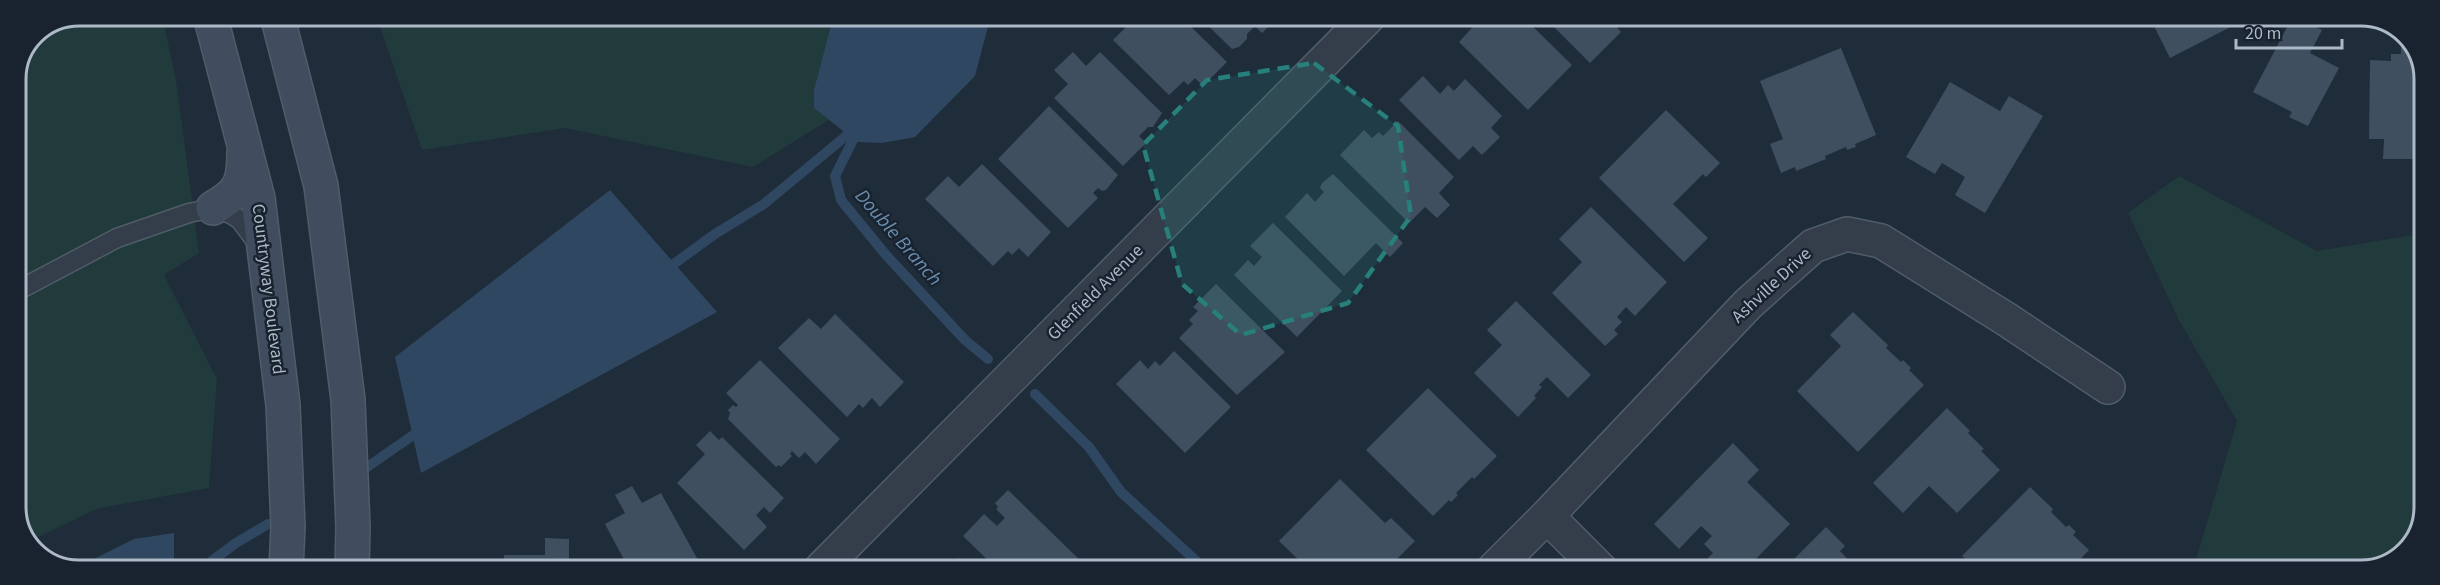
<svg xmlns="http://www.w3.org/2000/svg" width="2440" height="585" font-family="'Source Sans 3',sans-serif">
<rect width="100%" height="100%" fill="#1f2c3a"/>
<path fill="#213a3b" d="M79 15H162L176 80 199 253 164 275 217 379 209 488 96 509 28 542 16 514 15 79 34 33Z
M376 15 977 16 888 83 753 167 565 128 422 150Z
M2179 176 2317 251 2424 233V519L2403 554 2361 570H2193L2237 421 2179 320 2128 213Z"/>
<path fill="#2f4761" d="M840 15 985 16 989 23 975 76 915 137 882 143 857 142 814 108V90L832 22Z
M610 190 717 312 421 473 395 357Z
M174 533V569H74L134 539Z"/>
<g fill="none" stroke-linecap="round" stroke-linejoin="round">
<path stroke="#2f4761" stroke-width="10" d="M859 128 835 176 841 200 886 255 965 340 988 359
M664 271 715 234 764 204 858 126
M1035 394 1089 447 1121 492 1205 569
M360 472 422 429
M201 569 236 543 268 524"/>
</g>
<path fill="#3f4f60" d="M1120 16H1180L1227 62 1203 86 1195 78 1188 85 1184 81 1169 95 1113 40 1129 24Z
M1198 16H1279L1262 33 1255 26 1247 34V39L1239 47 1232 49Z
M1498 16H1522L1572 65 1528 110 1459 42 1481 18 1490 27 1497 20Z
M1543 16H1624L1615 25 1621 32 1590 63Z
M2149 16H2252L2170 58Z
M2293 16 2322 30 2310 53 2339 68 2308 126 2289 117 2292 112 2253 92Z
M2401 42 2412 43 2424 71V140H2422V159H2383L2384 139H2369L2370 60 2391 61V54H2401Z
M1841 48 1876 135 1855 144 1856 147 1847 150 1846 147 1825 156 1826 159 1796 171 1795 167 1781 173 1770 144 1783 139 1760 81Z
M1073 52 1086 66 1100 52 1162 113 1153 127H1148L1139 136 1146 143 1123 166 1054 98 1068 84 1054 70Z
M1423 76 1440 94 1448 85 1454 91 1465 79 1502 116 1491 128 1500 137 1482 155 1473 146 1459 160 1399 100Z
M1950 82 2000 111 2009 96 2043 116 1985 213 1955 195 1965 177 1942 163 1935 174 1906 157Z
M1049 106 1118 175 1106 190 1102 191 1098 188 1093 193 1098 198 1068 228 998 159Z
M1666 110 1720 163 1706 177 1703 174 1673 204 1708 238 1684 262 1599 178Z
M1398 121 1454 177 1439 193 1450 205 1437 218 1425 207 1409 223 1340 155 1364 130 1372 138 1379 132 1383 136Z
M982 164 1051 232 1028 257 1019 248 1012 255 1008 251 993 266 925 199 948 176 959 187Z
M1333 174 1403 243 1390 257 1376 243 1344 276 1285 217 1307 193 1315 202 1324 192 1320 188 1322 183Z
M1591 207 1667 282 1635 316 1626 307 1617 317 1622 322 1614 330 1618 334 1605 346 1552 293 1582 262 1559 239Z
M1273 223 1342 291 1297 337 1234 275 1248 260 1254 266 1262 257 1250 246Z
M1216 284 1285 352 1237 395 1179 338 1193 324 1189 320 1198 311 1193 307Z
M1516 301 1591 375 1568 398 1547 377 1539 385 1542 387 1534 396 1536 398 1518 417 1474 373 1502 345 1487 330Z
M1853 312 1888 345 1886 348 1901 362 1903 360 1911 368 1909 370 1924 385 1858 452 1797 391 1841 346 1830 335Z
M835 314 904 382 880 407 872 398 863 408 859 404 847 417 778 348 809 318 821 329Z
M1174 351 1231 407 1185 453 1116 384 1140 360 1148 369 1155 361 1160 366Z
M760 360 840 439 816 464 805 452 799 458 792 451 790 454 792 456 781 467 779 465 776 467 728 419 730 413 728 410 733 405 736 407 738 405 726 393Z
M1428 388 1497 456 1474 479 1472 477 1456 493 1458 495 1451 502 1449 500 1433 516 1366 450Z
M1947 408 1970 431 1968 433 1984 449 1981 451 2000 470 1957 513 1929 486 1903 513 1873 483Z
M710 431 719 440 722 437 784 498 770 513 764 507 756 515 767 527 744 550 677 483 705 454 696 445Z
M1733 443 1759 470 1747 482 1790 524 1745 570H1711L1704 562 1713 553 1704 544 1712 536 1701 526 1679 549 1654 524Z
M1340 479 1385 523 1391 518 1415 541 1387 569H1308L1279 541Z
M632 486 642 503 661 493 703 569H629L605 524 625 513 615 495Z
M2030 487 2053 509 2051 512 2066 527 2069 525 2076 532 2073 535 2089 550 2070 570H1976L1962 556Z
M1008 490 1089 569H997L963 536 984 514 997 526 1005 518 996 509 998 507 995 503Z
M1826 527 1845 546 1840 551 1858 570H1783Z
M545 538 569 539V569H504V555H545Z
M960 558 971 569H944L953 560Z"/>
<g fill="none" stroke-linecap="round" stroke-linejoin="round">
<g stroke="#505c68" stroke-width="21">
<path id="lane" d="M15 292 117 238 189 213 213 208 231 214 240 220 258 244"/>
</g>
<g stroke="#505c68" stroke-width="36">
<path id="street" d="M1547 516 1601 570
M821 569 1369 16
M1493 570 1547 516 1748 304 1813 246 1847 234 1881 241 2006 319 2108 387"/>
</g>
<g stroke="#505c68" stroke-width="36">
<path id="secondary" d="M210 15 258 198 283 405 288 527 286 569
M277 15 321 186 348 400 353 527 352 569
M213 208C240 193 244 183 244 152"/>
</g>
<use href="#lane" stroke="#333e4a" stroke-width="18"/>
<use href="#street" stroke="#333e4a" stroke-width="33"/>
<use href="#secondary" stroke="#404d5e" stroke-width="33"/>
</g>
<path fill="#27807b" fill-opacity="0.2" stroke="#27807b" stroke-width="4.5" stroke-dasharray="12 8" stroke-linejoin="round" d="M1314 63 1398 126 1411 216 1348 303 1241 335 1182 284 1143 145 1207 80Z"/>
<g text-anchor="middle" stroke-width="5" stroke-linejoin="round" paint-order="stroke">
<g font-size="18" fill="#adb9c7" stroke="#18232f">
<text transform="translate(1771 285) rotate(-43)" y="6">Ashville Drive</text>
<text transform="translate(269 289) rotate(83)" y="6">Countryway Boulevard</text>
<text transform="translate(1095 292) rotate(-45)" y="6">Glenfield Avenue</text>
</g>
<g font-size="20" font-style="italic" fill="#6a8cad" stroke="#18232f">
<text transform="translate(899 237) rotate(49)" y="7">Double Branch</text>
</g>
</g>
<path d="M0 0H2440V585H0ZM79 26H2361A53 53 0 0 1 2414 79V507A53 53 0 0 1 2361 560H79A53 53 0 0 1 26 507V79A53 53 0 0 1 79 26Z" fill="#18232f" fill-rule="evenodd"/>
<path fill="none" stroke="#adb9c7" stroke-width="3" d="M79 26H2361A53 53 0 0 1 2414 79V507A53 53 0 0 1 2361 560H79A53 53 0 0 1 26 507V79A53 53 0 0 1 79 26Z"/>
<path d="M2236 39v9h106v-9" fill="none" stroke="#adb9c7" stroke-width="3"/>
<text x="2245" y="39" font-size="18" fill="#adb9c7" stroke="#18232f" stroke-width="4.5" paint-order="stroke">20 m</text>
</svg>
